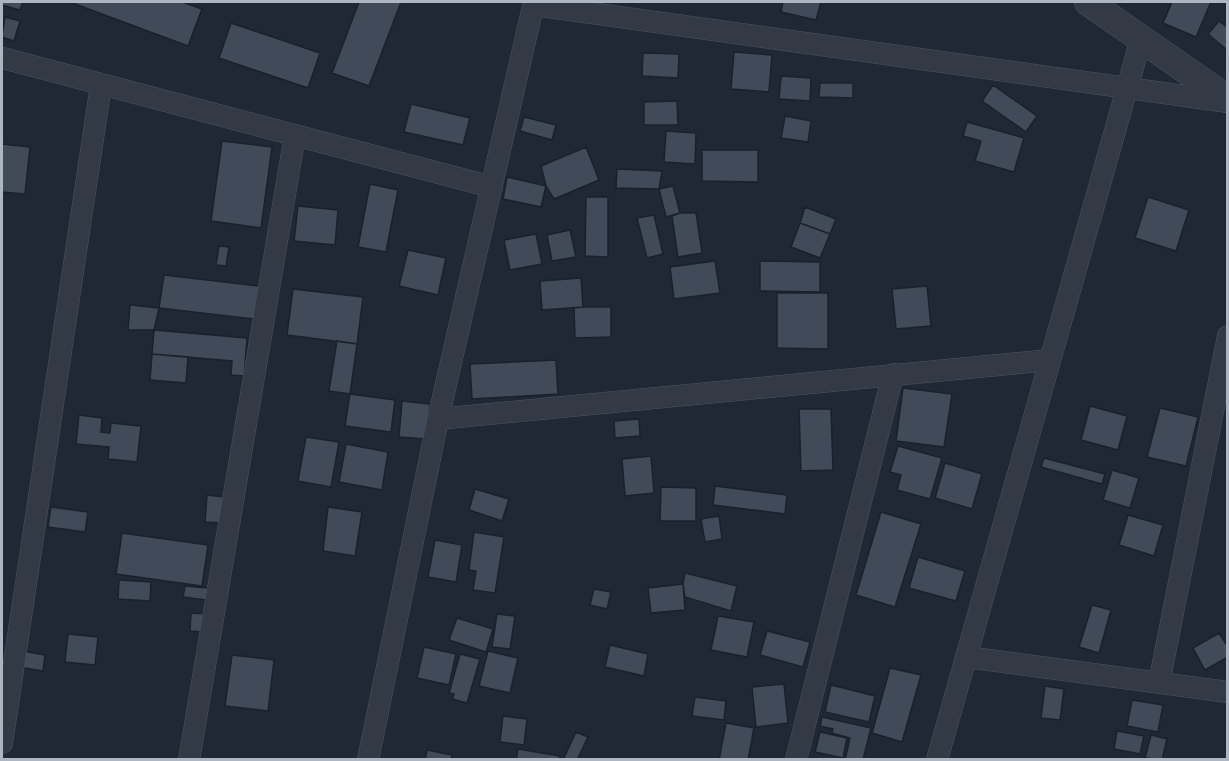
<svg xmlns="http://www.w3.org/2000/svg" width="1229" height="761" font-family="'IBM Plex Sans',sans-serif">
<rect width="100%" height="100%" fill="#202735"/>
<path fill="#414a59" stroke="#1b202c" stroke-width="1.5" d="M2 2H23L20 10 2 5Z
M75 2H182L202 9 188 46 75 4Z
M359 2H401L369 86 332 73Z
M783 2H821L816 20 781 12Z
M1172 2H1211L1196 37 1163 23Z
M5 17 20 21 14 41 2 37Z
M1219 21 1228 28V51L1208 34Z
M231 23 320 53 308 88 219 58Z
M734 52 772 55 769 92 731 89Z
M643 53 679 54 678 78 642 76Z
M781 76 811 78 810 101 779 99Z
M820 83H853V98L819 97Z
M993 85 1037 116 1026 132 982 101Z
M677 101 678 125H644V102Z
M411 104 470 118 463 145 404 132Z
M785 116 811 121 808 142 781 138Z
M524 117 556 125 552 140 520 131Z
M967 122 1024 138 1014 172 975 161 981 141 963 136Z
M666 131 696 133 695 164 664 162Z
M222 141 272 147 261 228 211 221Z
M2 144 30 147 25 194 2 192Z
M586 147 599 180 554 199 546 186 541 166Z
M702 150H758V182L702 181Z
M617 169 662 171 659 189 616 188Z
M507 177 546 186 541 207 503 199Z
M370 184 398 190 386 252 358 247Z
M673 186 680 213 666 217 659 189Z
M586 197H608V257L585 256Z
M1148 197 1189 210 1176 251 1135 238Z
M298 206 338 210 335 245 294 241Z
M805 207 836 219 830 234 800 223Z
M680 213H696L702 253 678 257 672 216Z
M654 215 663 254 647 258 637 218Z
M800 223 830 234 820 258 791 247Z
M570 230 576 257 552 261 547 235Z
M536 234 542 264 510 270 504 240Z
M219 246 229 247 226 266 216 265Z
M408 250 446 258 438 295 399 286Z
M715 261 720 293 674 299 670 267Z
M760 261 820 262V292L760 291Z
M164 275 266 287 263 320 159 308Z
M581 278 583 307 542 310 540 281Z
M927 286 931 326 896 329 892 289Z
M293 289 363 297 357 344 287 335Z
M777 293H828V349L777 348Z
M130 305 159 308 154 330H128Z
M583 307H611V337L575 338 574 308Z
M154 330 247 338 244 376 231 375 232 361 152 354Z
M337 341 357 344 350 394 329 391Z
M152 354 188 357 186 383 150 380Z
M556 360 558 394 472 399 470 364Z
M903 388 952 394 944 447 896 441Z
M350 394 395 400 391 432 345 426Z
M402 401 430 404 426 439 399 437Z
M1090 406 1127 416 1118 450 1081 440Z
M1160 408 1198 417 1186 466 1147 457Z
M799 409H831L833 470 801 471Z
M79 415 102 418 101 432 110 433 111 423 141 426 137 462 108 459 109 447 76 444Z
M639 419 640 436 615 438 614 421Z
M306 437 339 442 331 487 298 481Z
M346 444 388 452 382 490 339 482Z
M898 446 942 458 930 499 897 490 901 475 890 472Z
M651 456 654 493 625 496 622 459Z
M1044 458 1105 474 1102 484 1041 467Z
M945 463 982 474 972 509 935 498Z
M1112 470 1139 478 1130 508 1103 500Z
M715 486 787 495 785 514 713 505Z
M661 487 696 488V521H660Z
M475 489 509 499 502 521 469 510Z
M207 495 224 497 222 523 205 522Z
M51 507 88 512 85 532 48 527Z
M328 507 362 512 355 556 323 551Z
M881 512 921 524 895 607 856 595Z
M1128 515 1163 525 1154 556 1119 545Z
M719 516 722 539 705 542 701 519Z
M474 532 504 537 495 593 473 590 476 571 469 570Z
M122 533 208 545 202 586 116 574Z
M435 540 462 545 456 582 428 577Z
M918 557 965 571 956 601 909 588Z
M685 573 737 586 731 611 685 597 683 584Z
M119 580 151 582 150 601 118 599Z
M683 584 685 610 651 613 648 588Z
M185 586 208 588 206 600 183 597Z
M594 589 611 592 607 609 590 605Z
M1092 605 1111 610 1099 653 1079 647Z
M191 613 207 614 206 632 190 631Z
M497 614 515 616 510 649 492 647Z
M718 616 754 622 747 657 711 650Z
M457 618 493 629 486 652 449 640Z
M767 631 810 642 803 667 760 655Z
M1219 633 1228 647V657L1205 670 1193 648Z
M68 634 98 637 95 665 65 662Z
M610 645 648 654 644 676 605 667Z
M424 647 456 654 449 685 417 678Z
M22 651 45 655 43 671 19 667Z
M488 651 518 658 510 693 479 686Z
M460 654 480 659 467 703 452 699 454 694 449 693Z
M232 655 274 660 268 711 225 706Z
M890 668 921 675 902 742 872 733Z
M784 684 788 723 756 727 752 687Z
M831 685 875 696 869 722 825 712Z
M1045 686 1064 689 1060 720 1041 718Z
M695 697 726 701 724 720 692 716Z
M1132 700 1163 705 1158 732 1127 726Z
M503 716 527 719 524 745 500 742Z
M822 717 871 728 863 760H845L850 738 832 733 833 729 820 726Z
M726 723 754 728 748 760H719Z
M1117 731 1144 736 1140 754 1114 749Z
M576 732 588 737 577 760H563Z
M820 732 847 738 843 758 815 752Z
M1151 735 1167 739 1162 760 1145 758Z
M518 749 560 756 559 760H516Z
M427 750 452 755 451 760H425Z"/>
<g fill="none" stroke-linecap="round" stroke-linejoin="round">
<g stroke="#4e5460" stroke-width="22">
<path id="minor" d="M534 5 1228 102
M2 58 492 187
M438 419 1050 360
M966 657 1228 692
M1159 683 1228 336
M2 743 101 85
M189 760 295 135
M368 760 438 419 534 2
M796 760 893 374
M937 760 1141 39"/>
</g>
<g stroke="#4e5460" stroke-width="28">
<path id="tertiary" d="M1088 2 1228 99"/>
</g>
<use href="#minor" stroke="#333945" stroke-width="21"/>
<use href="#tertiary" stroke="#333945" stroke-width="27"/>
</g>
<rect width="1229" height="761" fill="none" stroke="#adb4c2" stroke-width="6"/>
</svg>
